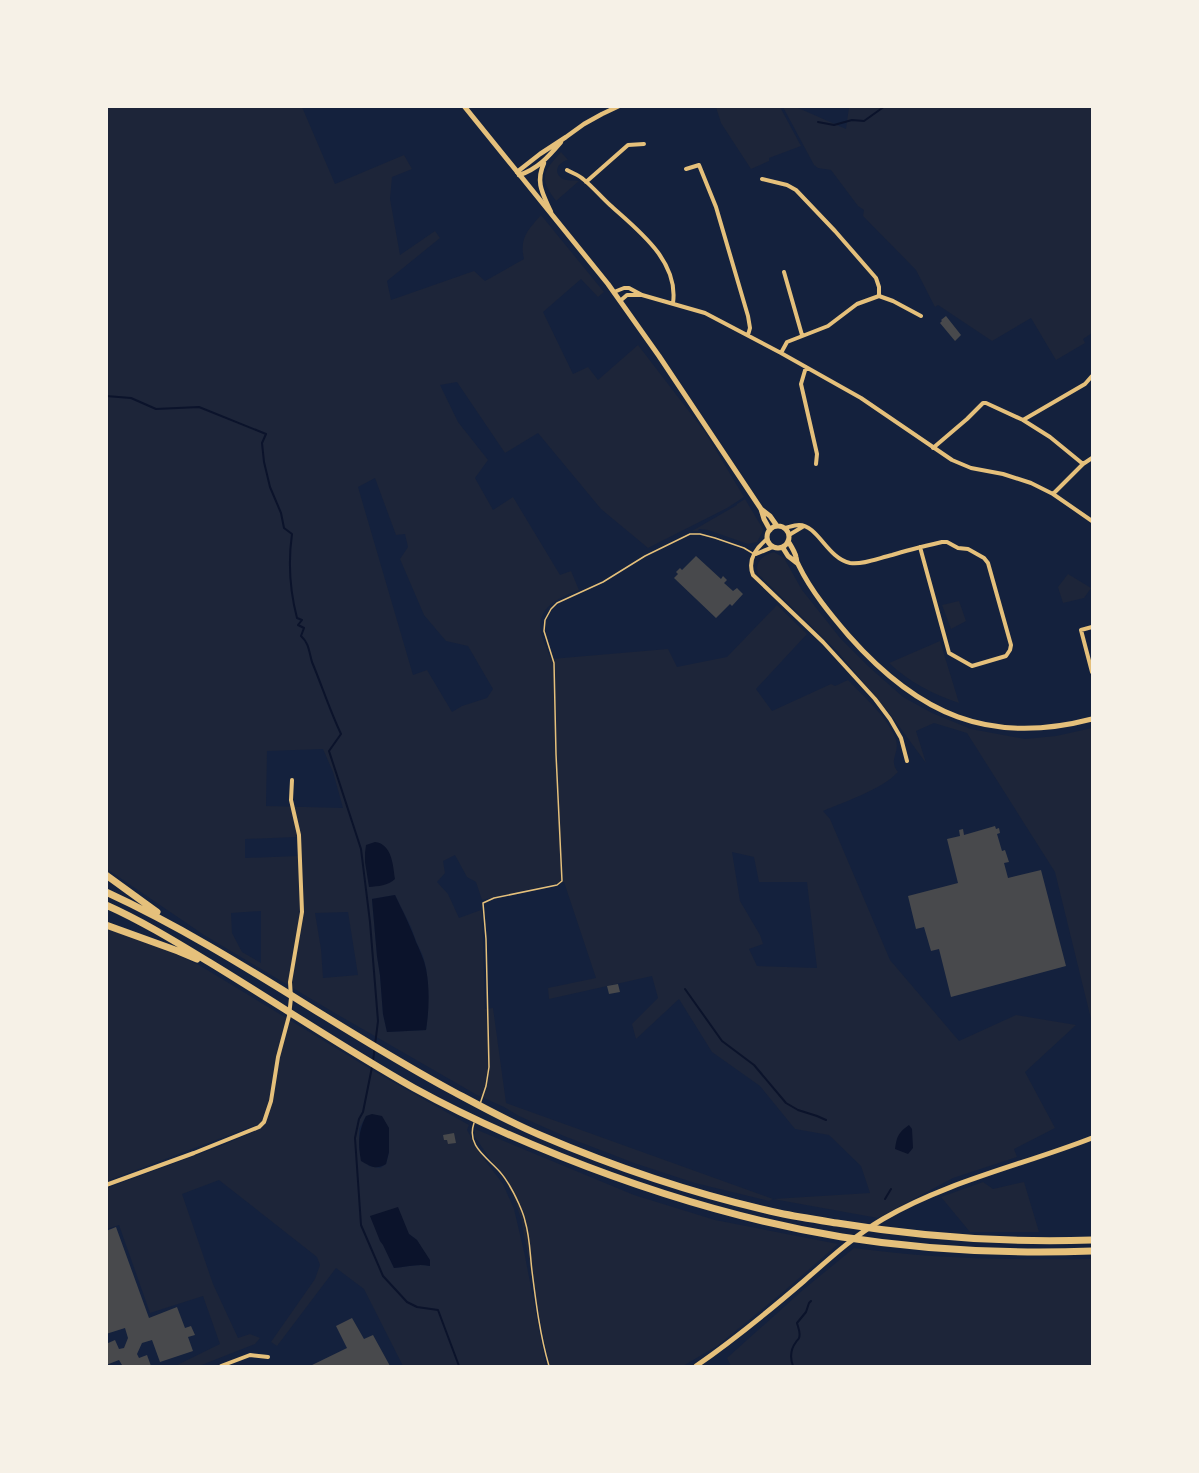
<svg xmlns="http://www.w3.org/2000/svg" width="1199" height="1473" font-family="Overpass,sans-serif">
<rect width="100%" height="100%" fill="#14213d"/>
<path fill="#1d2539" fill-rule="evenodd" d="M107 107H302L335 184 404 155 412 169 392 177 390 199 400 255 435 231 440 238 387 281 391 300 474 271 485 281 524 259C519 238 528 230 541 215L604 292 598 297 581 279 543 312 573 374 588 367 598 380 638 345 705 432 744 497 727 508 648 548 601 509 538 433 505 453 457 382 440 385 458 422 488 460 475 478 493 510 513 497 560 575 571 571 579 590C558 598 534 608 542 636 544 644 548 651 551 659L668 649 677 667 727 657 777 605 807 634 756 689 772 711 831 684 835 686 848 680C864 697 889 718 896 740 900 753 888 760 898 772 881 790 846 801 823 811L830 819 890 960 959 1041 1016 1015 1076 1025 1025 1072 1055 1128 1014 1149 1017 1157 953 1178 878 1218 773 1199 769 1201 695 1183 634 1163 564 1136 519 1116 504 1107 477 1095 333 1012 204 935 107 869ZM375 478 396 535 405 534 408 547 400 559 424 615 446 641 468 646 493 689 487 698 462 706 452 712 427 670 413 675 358 487ZM323 749 333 772 343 808 266 806 267 751ZM297 837 298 856 245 858V839ZM732 852 754 857 759 882H807L817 968 757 966 749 949 763 944 760 935 740 901ZM455 855 467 877 476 882 482 900 564 882 596 978 548 988 549 999 652 976 658 998 632 1024 636 1039 679 999 712 1052 760 1086 795 1129 829 1135 861 1166 870 1193 773 1199 506 1103 493 1008 485 1009 482 913 481 910 459 918 448 894 437 882 445 873 443 861ZM395 895 411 927 416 941 423 956 426 968 428 985V1010L426 1030 387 1032 383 1014 380 975 377 956 372 899ZM261 911V963L242 952 232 933 231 913ZM348 912 358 975 323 978 321 949 315 913Z
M716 107H780L801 146 769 158V161L751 169 721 123Z
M783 107H796L846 129 849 107H1092V333L1083 339 1085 343 1056 360 1031 318 992 341 938 305 935 307 916 270 863 216 864 210 858 206 831 170 818 168 814 165Z
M561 152 568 160C558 162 552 173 563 179 567 181 574 180 579 181L556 201C539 178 542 173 561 152Z
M745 499 763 529 762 533 757 542 748 544 708 530 699 529 698 531H692L737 505V504Z
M774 552 784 558 802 590 841 639 868 666 903 697 932 713 971 729 1025 739 1056 736 1092 728V1018L1091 1019 1055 872 967 733 934 723 916 731 926 763 893 718 837 651 758 574C754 562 763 555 774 552Z
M1068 574 1091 588 1084 598 1063 603 1058 587Z
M959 601 966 621 951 629 942 605Z
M940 641 959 703C933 694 909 682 889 663Z
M107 930 121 933 165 949 199 965 372 1070 469 1125 467 1130 484 1159 503 1184 514 1209 525 1256 546 1366H403L364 1289 336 1268 277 1346 271 1342 315 1279 320 1265 317 1257 219 1180 182 1194 213 1284 238 1338 250 1334 260 1338 255 1344 199 1366H175L220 1344 203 1296 150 1313 119 1225 107 1229V1188L221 1146 260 1129 266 1124 256 1125 107 1181ZM366 1116 389 1128V1152L386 1164 380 1168 369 1166 359 1149V1129ZM370 1216 409 1234 417 1240 430 1266C418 1263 406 1267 394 1268Z
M475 1129 634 1195 715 1220 838 1244 782 1293 717 1346 683 1366H550L544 1340 521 1219 515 1201 506 1182 475 1137Z
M983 1182 993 1189 1024 1182 1039 1232H970L941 1197Z
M854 1248C933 1259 1013 1260 1092 1259V1366H731L727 1358 804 1289Z"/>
<path fill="#0b132b" d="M375 842C392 844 393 865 395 879 388 886 378 886 369 887L365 862V853L366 845Z
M395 895C403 912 410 925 416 942 420 951 424 959 426 969 430 989 429 1011 426 1030L387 1032 383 1014 380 975 377 956 372 899Z
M372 1114 382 1116 389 1128V1152L386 1164C376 1170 371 1167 361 1161 358 1144 358 1132 366 1116Z
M909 1125 912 1129 913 1148 908 1154 895 1149C897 1136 898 1133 909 1125Z
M398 1207 409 1234 417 1240 430 1260V1266C418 1263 406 1267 394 1268L383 1245 380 1241 370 1216Z"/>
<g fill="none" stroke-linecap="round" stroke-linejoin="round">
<path stroke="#0b132b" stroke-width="2" d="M818 122 834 125 852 120 864 121 885 106
M106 396 131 398 156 409 199 407 266 434 262 443 264 462 270 487 281 513 284 528 292 534C288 562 290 591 297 618L302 620 298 625 304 628 301 636C309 643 309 652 312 662 322 686 330 711 341 734L329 751 361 849 370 922 378 1021 373 1061
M685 989 722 1041 754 1065 786 1103 798 1110 817 1116 826 1120
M372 1067 363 1112 359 1119 355 1138 361 1225 383 1276 407 1302 417 1307 438 1310 459 1366
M885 1199 891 1189
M793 1366C790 1358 790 1350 796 1342 797 1340 799 1339 799 1338 801 1333 798 1327 797 1323L806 1312 809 1303 811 1301"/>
</g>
<path fill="#48494c" d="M946 316 961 335 955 341 940 323 942 321 941 320Z
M696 556 721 579 723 576 727 580 724 583 733 591 737 588 743 594 732 606 730 604 716 618 674 578 678 574 676 572 680 568 682 570Z
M995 826 996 829 999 828 1000 833 997 834 1002 851 1005 850 1009 862 1004 863 1008 878 1041 870 1066 966 951 997 939 949 931 951 924 927 916 929 908 896 958 883 947 839 960 836 959 830 963 829 964 835Z
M618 984 620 992 609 994 607 986Z
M454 1133 456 1143 448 1144 447 1140H444L443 1135Z
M116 1227 149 1318 177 1307 185 1328 191 1326 195 1335 188 1337 193 1351 160 1362 152 1340 142 1343 137 1354 139 1358 147 1355 151 1366H121L122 1365 119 1360 106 1365V1344L115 1340 119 1349 124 1348 128 1338 125 1328 106 1334V1231Z
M352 1318 364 1339 373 1335 390 1366H310L347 1348 336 1326Z"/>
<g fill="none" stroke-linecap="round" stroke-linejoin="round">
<path stroke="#e5c07b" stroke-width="1.5" d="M480 1104 486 1086 489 1067 486 939 483 903 494 898 557 885 562 881 556 754 554 663 544 631 545 620 551 609 557 603 603 582 645 556 690 534H700L715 538 744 548 754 554
M474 1123C466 1146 487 1157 500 1172 508 1181 514 1193 519 1204 521 1209 524 1215 525 1221 530 1237 530 1255 532 1271 536 1303 540 1335 549 1366"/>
<path stroke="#e5c07b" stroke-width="4" d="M686 169 699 165 716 207 748 316 750 328 748 335
M567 170C572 173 579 175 583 179 593 187 601 197 610 205 638 230 679 261 673 303
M762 179 787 185 796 190 835 231 876 278 879 287V296
M586 182 628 145 644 144
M784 272 802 335
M614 292 624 288H629L642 295 705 313 781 353 861 398 952 460 971 468 1003 474 1031 483 1053 494 1092 521
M620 301 627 295H641
M781 353 787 342 828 326 857 304 879 296 893 301 921 316
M806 367 801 384 817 454 816 464
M1023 420 1085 384 1092 376
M933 448 967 419 983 403H986L1023 420 1050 437 1083 464
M1053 494 1083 464 1092 458
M785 528C789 527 795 525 799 525 818 525 827 558 850 563 863 565 879 558 892 555 908 550 925 546 942 542H947L958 548 968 549 984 558 988 563 1011 645 1010 650 1006 656 972 666 949 653 920 547
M789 535 804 526
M767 539C756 548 747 560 753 575L823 642 875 699 890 719 901 738 907 761
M756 554 773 547
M1092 627 1081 630 1092 672
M106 1185 194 1153 259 1127 264 1122 271 1101 278 1057 289 1016 291 998 290 982 302 912 299 835 291 800 292 780
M221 1366 250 1355 268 1357"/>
<path stroke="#e5c07b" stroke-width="4.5" d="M544 163C535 183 543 194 551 212
M517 172 540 154 566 137 584 124 602 114 619 106
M519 175C538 169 549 156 561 142"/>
<path stroke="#e5c07b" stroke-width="5" d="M464 106 608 284 659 356 761 509 764 519 770 530
M761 509 770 516 777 526
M767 537a11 11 0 1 1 22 0a11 11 0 1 1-22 0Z
M788 541C791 546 795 552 796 557 798 565 795 558 799 566 811 591 831 615 849 636 918 714 989 746 1092 719
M783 548 788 556 797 563
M696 1366C734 1340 769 1311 804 1281 829 1259 854 1236 883 1219 948 1181 1023 1165 1092 1138"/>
<path stroke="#e5c07b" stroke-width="7" d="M106 875 157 912
M106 892C228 948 336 1029 454 1092 482 1107 511 1123 540 1135 617 1168 697 1195 779 1213 798 1217 818 1220 837 1223 922 1237 1006 1243 1092 1240
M106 905C142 921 176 942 209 962 278 1004 345 1049 414 1088 461 1114 510 1136 560 1156 650 1192 745 1221 842 1237 924 1250 1009 1254 1092 1251
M106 925 178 951 197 959"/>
</g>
<rect width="1199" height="1473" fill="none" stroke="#f6f1e7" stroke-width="216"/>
</svg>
